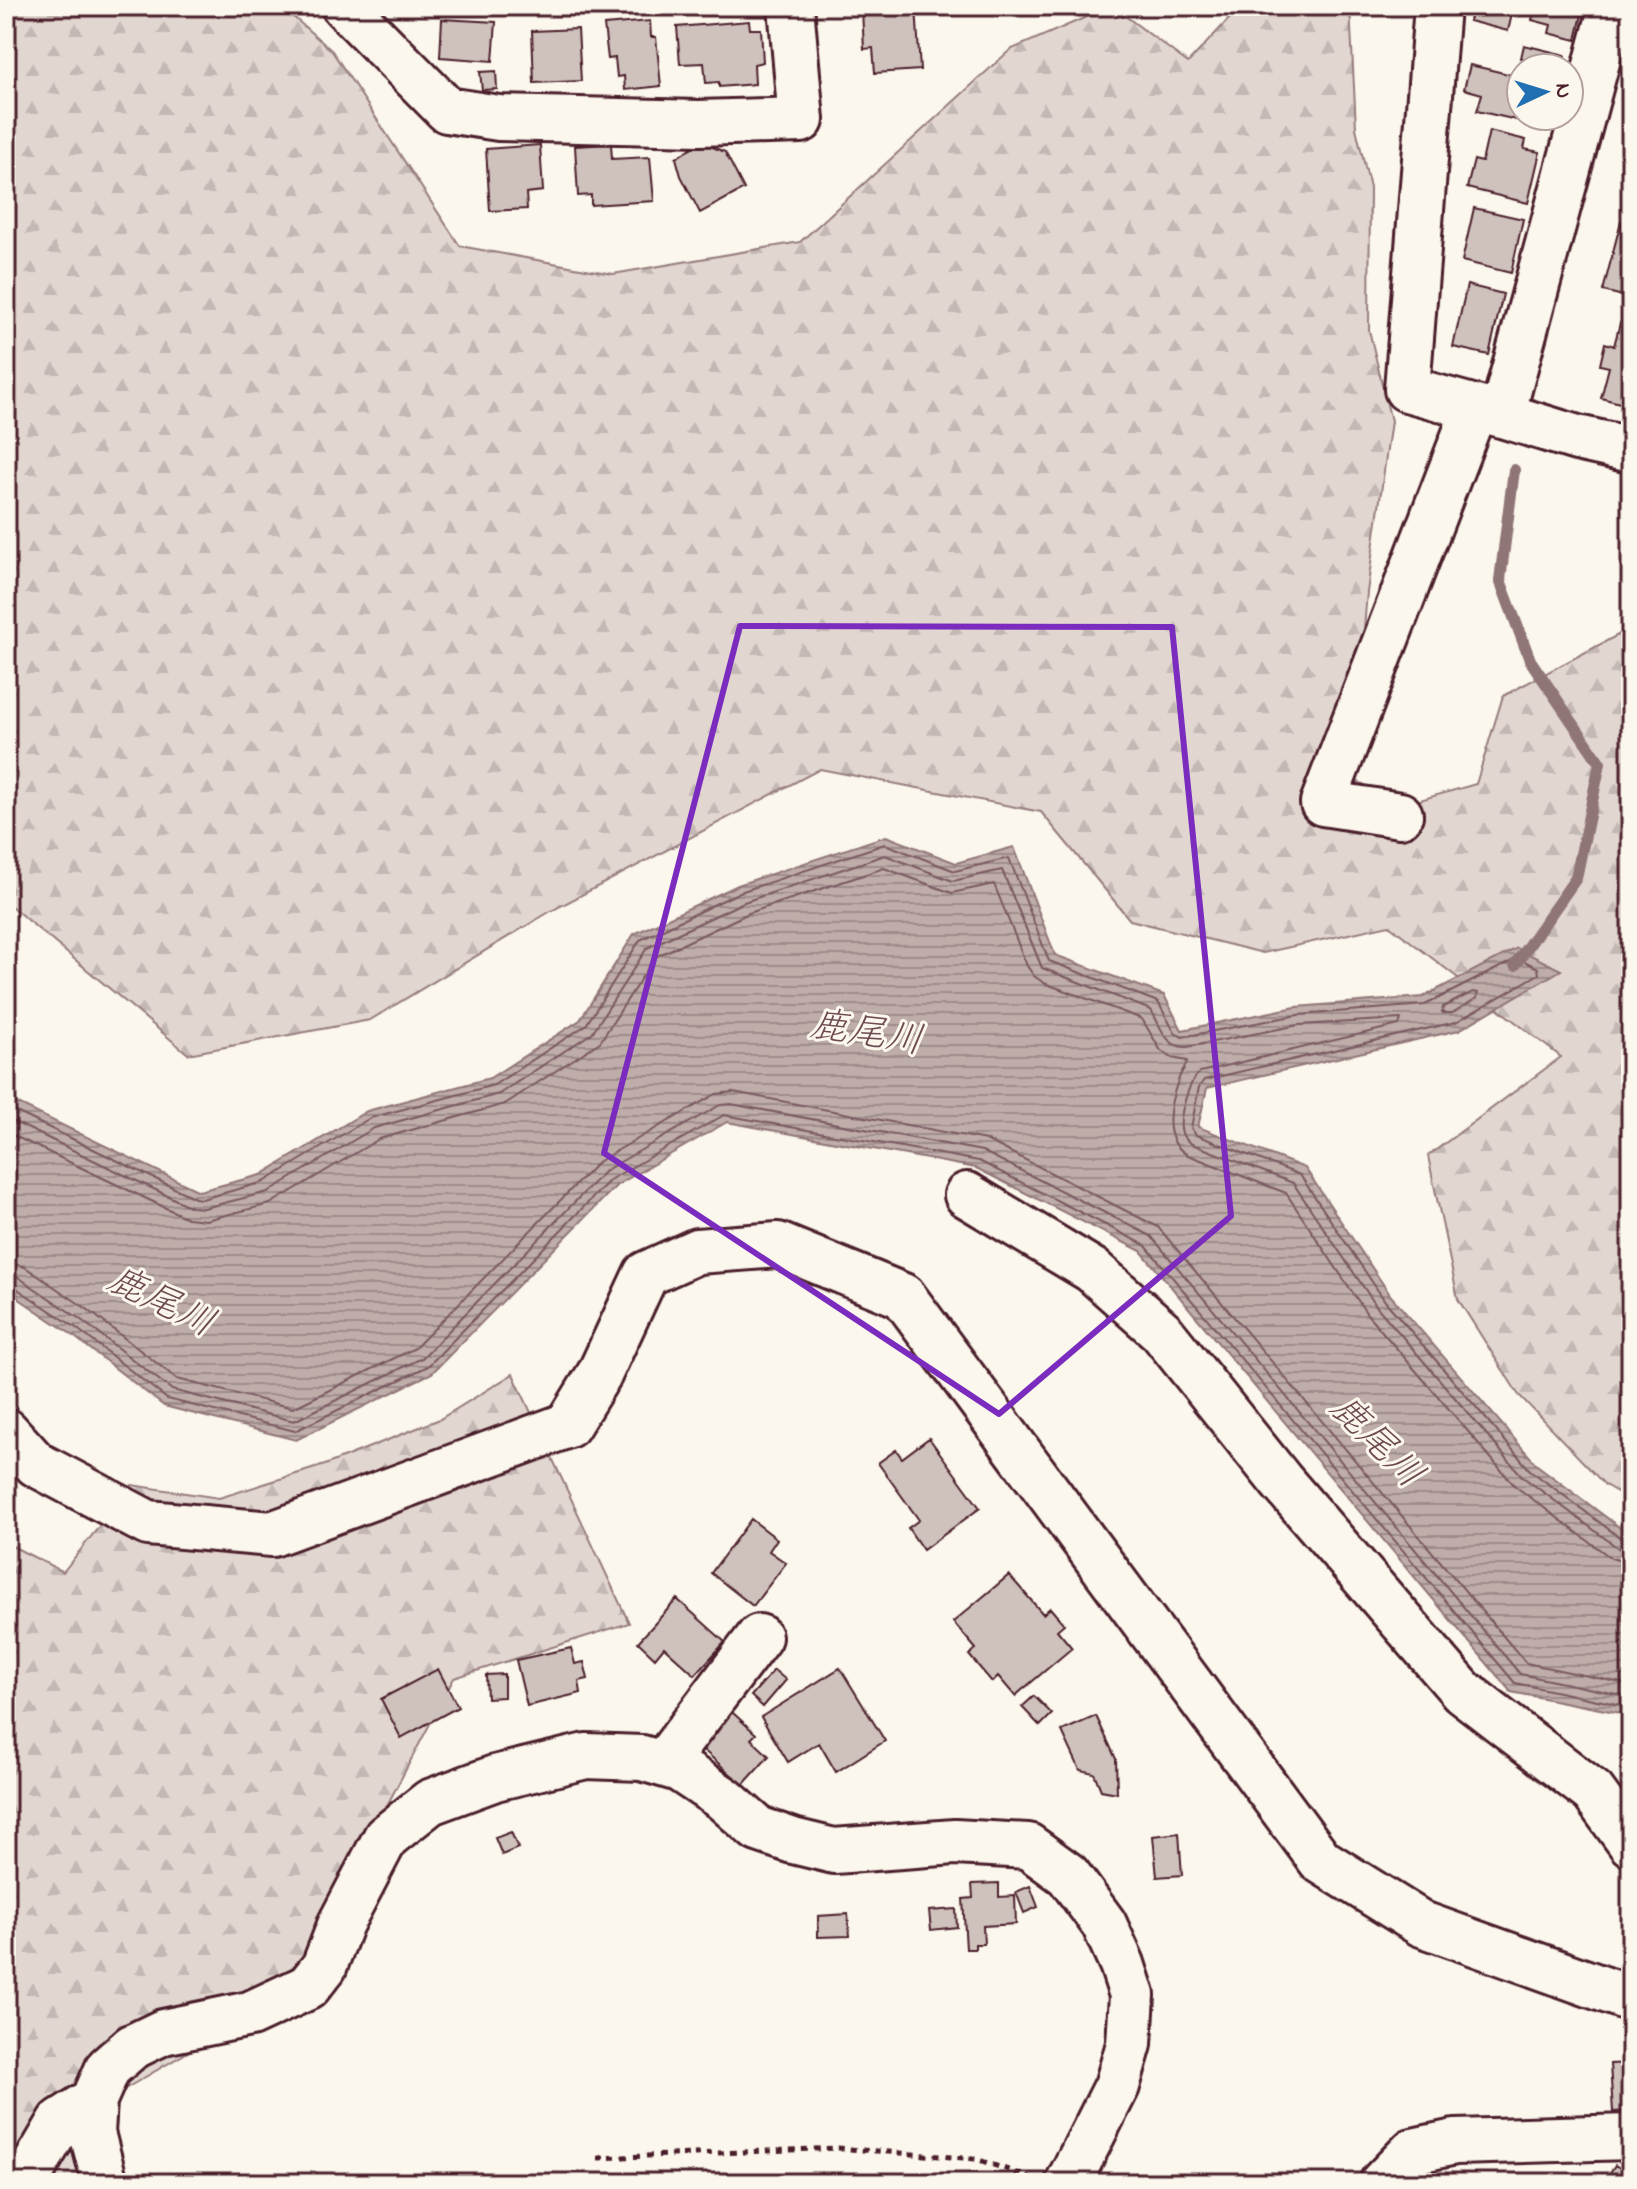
<svg xmlns="http://www.w3.org/2000/svg" width="1637" height="2189" font-family="'Indie Flower','Klee One',sans-serif">
<defs>
<pattern id="forest-firs" width="22" height="20" patternUnits="userSpaceOnUse" patternTransform="scale(2)"><rect width="22" height="20" fill="#e2d7d0"/><path d="M5 1l3.5 6h-7zM16 11l3.5 6h-7z" fill="#c3b8b3"/></pattern>
<pattern id="water-rules" width="6" height="5" patternUnits="userSpaceOnUse" patternTransform="scale(2)"><rect width="6" height="5" fill="#bfadaa"/><path d="M0 2.5h6" fill="none" stroke="#9d8c8b"/></pattern>
</defs>
<rect width="100%" height="100%" fill="#fbf7ec"/>
<filter id="ink" filterUnits="userSpaceOnUse"><feTurbulence type="fractalNoise" baseFrequency=".0125" numOctaves="2"/><feDisplacementMap in="SourceGraphic" scale="16" xChannelSelector="R" yChannelSelector="G"/><feConvolveMatrix kernelMatrix="1 2 1 2 8 2 1 2 1" color-interpolation-filters="sRGB"/></filter>
<g filter="url(#ink)">
<path fill="url(#forest-firs)" stroke="#967b7e" stroke-width="2" d="M6 6H281L332 51 460 246 613 274 800 242 1010 50 1112 6 1188 63 1241 6 1350 7 1356 128 1370 188 1369 330 1391 421 1367 592 1352 779 1406 804 1476 784 1503 696 1631 628V1500L1605 1485 1518 1394 1458 1299 1428 1156 1561 1057 1389 925 1263 953 1130 920 1041 812 820 769 551 911 370 1020 188 1054 6 902Z
M513 1374 629 1623 454 1678 313 1946 239 2022 118 2093 113 2183H6V1543L63 1572 132 1485 219 1498 325 1465 440 1419Z"/>
<path fill="url(#water-rules)" stroke="#907477" stroke-width="2" d="M886 836 956 863 1014 847 1055 955 1164 995 1182 1030 1296 1007 1423 997 1517 948 1561 970 1459 1030 1207 1088 1198 1127 1305 1168 1391 1296 1537 1465 1631 1536V1715L1511 1692 1141 1251 976 1168 727 1122 617 1185 432 1373 296 1440 164 1406 71 1334 6 1290V1098L199 1191 261 1175 367 1111 490 1078 580 1020 634 934 738 885Z"/>
<g fill="none" stroke-linecap="round" stroke-linejoin="round">
<path stroke="#79585e" stroke-width="2" d="M1473 992 1478 993 1477 998 1452 1013H1442L1443 1007Z
M6 1107 195 1198 202 1199 264 1182 370 1118 494 1085 586 1025 640 940 740 892 885 844 955 871 1009 858 1049 961 1158 1002 1175 1033 1182 1037 1298 1015 1425 1005 1518 958 1538 968 1539 974 1456 1022 1204 1080 1199 1087 1191 1128 1196 1135 1300 1175 1385 1301 1530 1470 1623 1540 1631 1541
M6 1118 191 1207 204 1208 268 1192 374 1128 499 1094 592 1033 647 948 744 902 885 855 953 881 1002 870 1042 968 1151 1010C1161 1026 1165 1048 1187 1047L1299 1025 1401 1019 1399 1025 1200 1072C1189 1080 1179 1115 1181 1129 1182 1137 1186 1140 1192 1144L1293 1183 1377 1307 1523 1477 1618 1548 1631 1552
M6 1132 187 1218 206 1220 270 1204 379 1139 505 1104 600 1042 655 957 749 913 884 868 952 893 994 884 1027 966 1034 976 1044 983 1142 1019 1161 1051 1172 1058 1187 1061C1186 1068 1181 1071 1179 1078 1169 1104 1160 1140 1188 1155L1286 1193 1367 1314 1515 1486 1611 1558 1631 1564
M6 1262 25 1267 87 1309 177 1379 293 1408 415 1348 599 1161 716 1094 733 1092 986 1140 1158 1227 1526 1663 1631 1685
M6 1274 18 1277 80 1319 172 1390 294 1421 422 1358 606 1170 720 1105 731 1104 982 1151 1151 1236 1520 1674 1631 1697
M6 1284 13 1286 75 1327 167 1399 295 1431 428 1366 611 1179 724 1115 979 1161 1145 1245 1515 1683 1631 1707"/>
<path stroke="#907477" stroke-width="12" d="M1514 470 1500 580 1530 660 1600 763 1576 878 1515 965"/>
</g>
<path fill="#cfc2bc" stroke="#4a1f2b" stroke-width="2" d="M852 6H916L920 70 875 73 873 48 864 49 862 10 852 11Z
M1473 6H1514L1508 31 1469 21Z
M1535 6H1584L1576 40 1549 33 1551 25 1532 20Z
M442 19 496 22 493 61 440 57Z
M650 21 651 37H656L661 86 625 90 624 76 617 77 615 58 608 59 604 25Z
M749 21 750 29H761L763 62 754 64 755 84 719 87V82L706 83 704 63 680 64 677 27Z
M578 29 581 81 534 83 532 31Z
M1524 45 1565 55 1563 68 1521 58Z
M1470 65 1521 77V121L1477 111 1482 94 1464 89Z
M496 71 497 89 482 90 480 72Z
M1489 131 1526 140 1524 149 1540 152 1528 203 1467 188 1474 160 1482 162Z
M611 144 612 159 650 157 654 201 591 205V195L578 196 575 146Z
M540 145 543 191 526 193 527 209 490 211 486 149Z
M710 146 725 152 744 189 700 213 681 176 676 158 693 147Z
M1474 208 1523 219 1511 273 1462 261Z
M1621 221 1631 224V298L1603 291Z
M1467 285 1503 294 1489 355 1453 347Z
M1620 323 1631 326V406L1601 398 1609 367 1600 365 1605 343 1614 346Z
M929 1438 980 1508 923 1550 908 1528 919 1520 878 1463 896 1450 902 1458Z
M751 1519 777 1539 769 1551 786 1563 753 1606 711 1573Z
M1009 1575 1043 1614 1050 1608 1064 1624 1057 1630 1072 1648 1015 1696 998 1676 992 1682 969 1655 976 1649 953 1622Z
M677 1599 725 1642 695 1675 664 1647 655 1658 638 1642Z
M571 1648 575 1664 584 1662 588 1679 579 1681 581 1693 527 1706 516 1660Z
M840 1668 885 1741 836 1772 819 1743 788 1762 761 1717Z
M438 1669 458 1707 401 1738 381 1699Z
M774 1670 786 1680 763 1707 751 1696Z
M504 1674V1697L487 1698 486 1675Z
M1034 1696 1052 1714 1040 1726 1022 1707Z
M732 1712 756 1734 751 1739 769 1756 743 1785 701 1748Z
M1096 1716 1116 1759 1117 1793 1101 1790 1094 1773 1080 1770 1062 1731Z
M511 1832 518 1848 502 1855 495 1838Z
M1179 1833 1182 1875 1157 1877 1153 1836Z
M999 1883V1897L1015 1896 1016 1924 983 1926 984 1944H975V1949H966L963 1899 973 1898 972 1884Z
M1030 1886 1038 1907 1024 1913 1016 1892Z
M956 1909 957 1927 931 1930 929 1911Z
M848 1914 850 1936 818 1937V1916Z
M1631 2063V2111L1613 2112 1610 2064Z
M1615 2165 1631 2175V2183H1603Z"/>
<g fill="none" stroke-linecap="round" stroke-linejoin="round">
<g stroke="#4a1f2b" stroke-width="50">
<path id="minor" d="M344 6 447 110 499 118 699 123 801 120 791 6
M1437 6 1407 389 1501 415
M1612 6 1502 415 1577 438 1631 450
M1400 815 1323 803 1475 408
M967 1195 1092 1270 1161 1331 1281 1481 1462 1691 1593 1792 1631 1844
M6 1431 36 1464 148 1523 272 1534 568 1425 600 1373 646 1274 697 1251 778 1245 903 1296 1321 1861 1422 1924 1631 1999
M663 1764 759 1637
M10 2183 31 2172 61 2121 94 2100
M105 2183 92 2133 94 2100 108 2068 132 2047 163 2032 250 2014 308 1987 324 1967 341 1923 386 1837 430 1802 495 1778 586 1756 642 1758 679 1769 724 1799 758 1829 793 1841 834 1851 955 1842 1028 1846 1068 1875 1104 1924 1122 1964 1132 1995 1129 2044 1117 2086 1068 2183
M1382 2183 1413 2151 1455 2142 1631 2137"/>
</g>
<path stroke="#4a1f2b" stroke-width="5" stroke-dasharray="6 6" stroke-linecap="butt" d="M598 2158 838 2148 976 2159 1029 2177"/>
<use href="#minor" stroke="#fbf7ec" stroke-width="44"/>
</g>
</g>
<path fill="none" stroke="#7b2cbf" stroke-width="6" stroke-linejoin="round" d="M740 626 1172 627 1231 1216 999 1414 604 1153Z"/>
<g text-anchor="middle" stroke-width="6" stroke-linejoin="round" paint-order="stroke">
<g font-size="38" font-style="italic" fill="#6d4a51" stroke="#fbf7ec">
<text transform="translate(867 1031) rotate(9)" y="13">鹿尾川</text>
<text transform="translate(162 1300) rotate(26)" y="13">鹿尾川</text>
<text transform="translate(1378 1440) rotate(45)" y="13">鹿尾川</text>
</g>
</g>
<rect width="1637" height="2189" fill="none" stroke="#fbf7ec" stroke-width="32"/>
<rect x="16" y="16" width="1605" height="2157" fill="none" stroke="#4a1f2b" stroke-width="3" filter="url(#ink)"/>
<g transform="translate(1545 92) rotate(86)"><circle r="38" fill="#fbf7ec" stroke="#b4a19f" stroke-width="2"/>
<path d="M0-6L14 30L0 20L-14 30Z" fill="#1f6fb2"/>
<text y="-12" font-size="22" font-weight="bold" text-anchor="middle" fill="#4a1f2b">N</text>
</g>
</svg>
